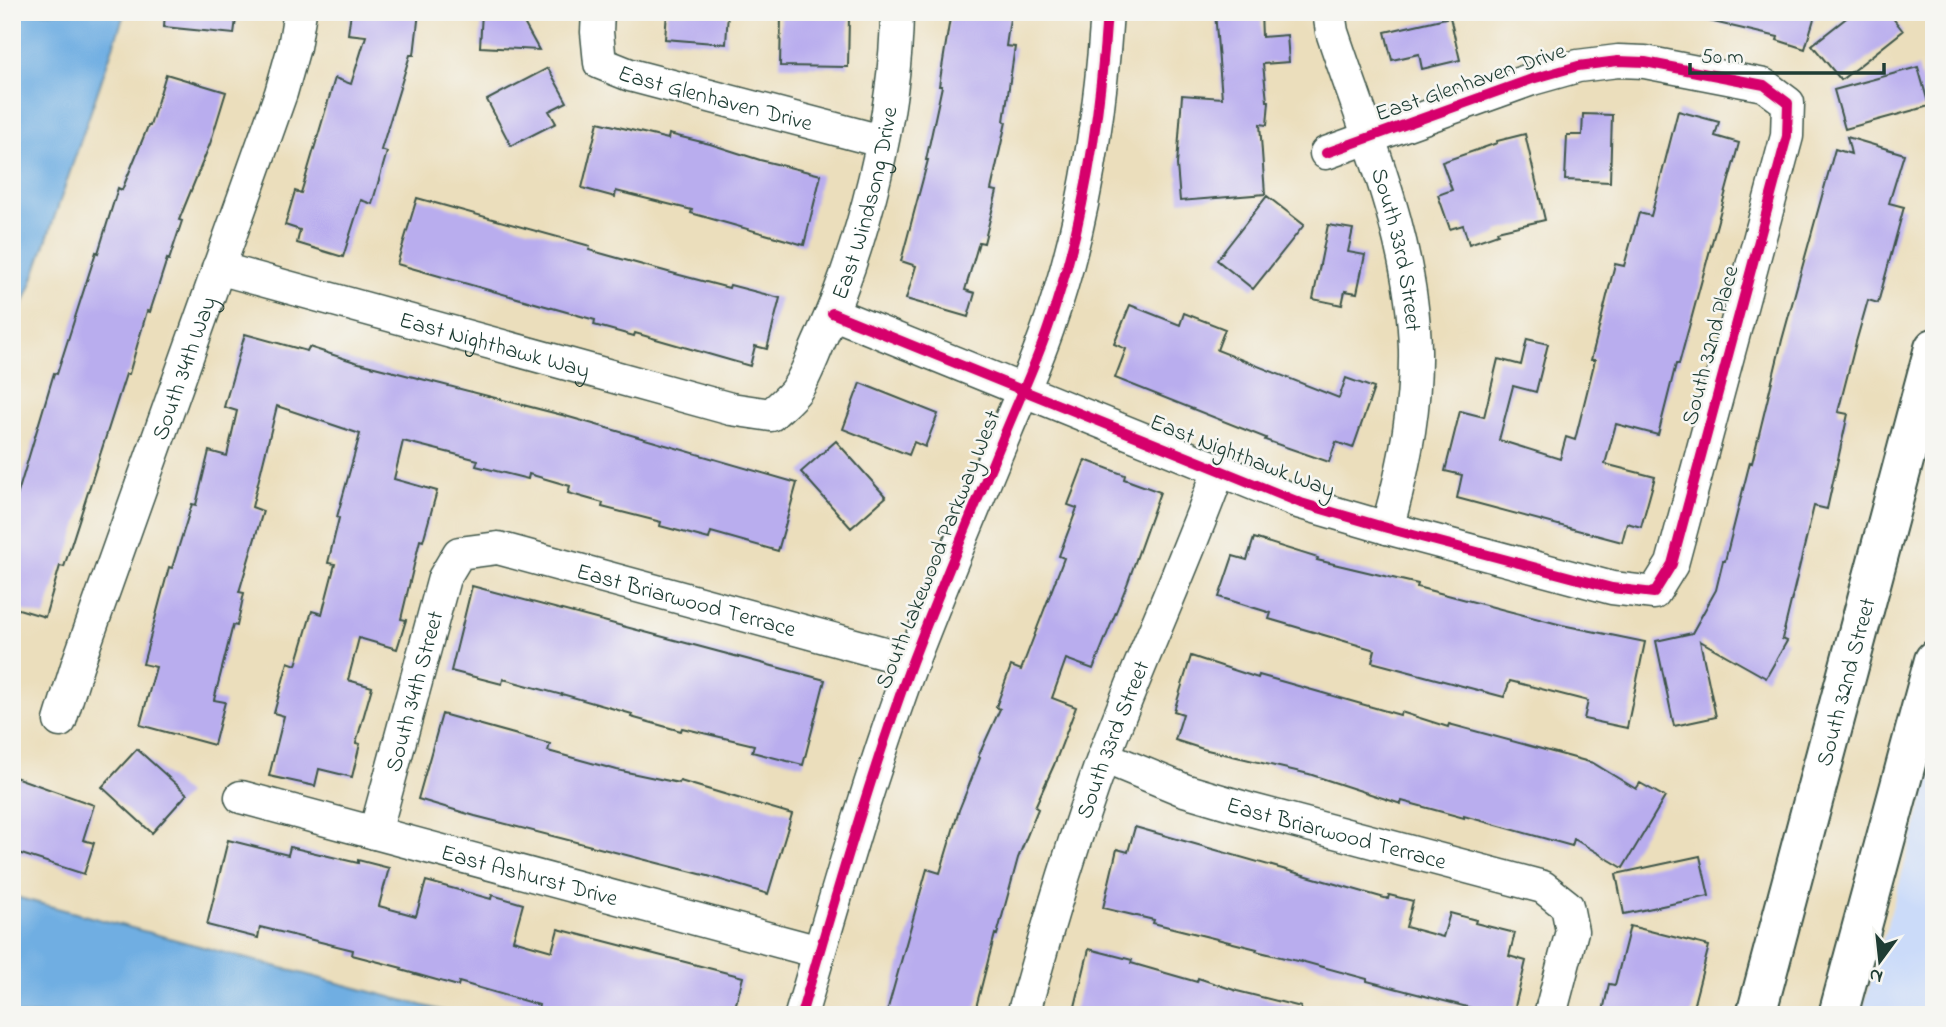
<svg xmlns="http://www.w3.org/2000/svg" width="1946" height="1027" font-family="'Indie Flower',sans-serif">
<rect width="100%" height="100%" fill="#f6f6f2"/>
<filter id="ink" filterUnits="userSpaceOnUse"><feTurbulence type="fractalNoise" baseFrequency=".0143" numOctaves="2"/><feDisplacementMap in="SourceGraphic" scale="14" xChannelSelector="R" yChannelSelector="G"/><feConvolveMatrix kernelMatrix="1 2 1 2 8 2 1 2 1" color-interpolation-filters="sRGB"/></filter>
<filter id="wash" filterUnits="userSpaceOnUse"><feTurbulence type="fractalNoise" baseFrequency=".00686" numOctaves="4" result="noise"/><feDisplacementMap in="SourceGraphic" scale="28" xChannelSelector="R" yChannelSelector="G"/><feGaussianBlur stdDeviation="1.57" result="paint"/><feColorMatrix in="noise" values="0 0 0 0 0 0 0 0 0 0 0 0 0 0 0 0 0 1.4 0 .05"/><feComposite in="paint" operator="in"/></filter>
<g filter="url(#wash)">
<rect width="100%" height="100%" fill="#ebdebc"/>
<path fill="#cbdbf9" d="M1934 763V1015H1861Z"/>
<path fill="#70aee2" stroke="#48768b" stroke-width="2" d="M12 12H125L31 285 12 331Z
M12 896 458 1015H12Z"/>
<g id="blocks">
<path fill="#b9adee" d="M165 12H237L234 34 164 27Z
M351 12H419L414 55H410L381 150 387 152 372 204 361 200 343 257 297 243 300 230 285 225 295 191 301 193 335 78 351 84 366 36 348 34Z
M482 12H518L539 50 480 47Z
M667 12H728L726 44 665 39Z
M951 12H1011L1006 46 1015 47 1004 121 1006 122 991 190 997 191 984 243 979 242 965 290 975 293 968 317 906 299 916 266 901 261 928 160H926L942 86H939Z
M1215 12H1261L1262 37 1287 35 1289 62 1263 64 1267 101H1269L1267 125 1260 124 1265 194 1180 201 1177 165 1182 95 1222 98Z
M1710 12H1816L1805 49 1777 40 1778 37 1709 21Z
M1854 12H1888L1903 31 1841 80 1812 45Z
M781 16 849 17 848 67 780 66Z
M1450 17 1460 60 1422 69 1419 54 1392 60 1385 32Z
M1918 67 1929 106 1845 129 1834 90Z
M548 68 567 102 549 111 556 123 511 146 487 100Z
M166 74 226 92 210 144 179 220 182 221 169 260 167 259 150 312 147 311 129 374H126L64 567 60 566 45 617 12 607V513L54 373 57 374 96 252 98 253 118 188 122 190 148 126H150Z
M1678 111 1719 122 1715 136 1739 143 1679 364H1676L1658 435 1616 424 1605 464 1655 477 1641 527 1627 523 1622 542 1457 498 1462 475 1445 471 1460 411 1484 417 1498 359 1521 365 1527 339 1548 344 1536 392 1513 386 1499 440 1560 459 1566 437 1575 440 1595 360H1591L1615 264 1624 266 1639 213 1651 216Z
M1583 114 1612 115 1610 182 1565 180 1567 135H1582Z
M598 122 668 139 669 134 710 144 760 160 821 175 804 245 691 213 692 210 616 191 615 197 582 188Z
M1525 134 1545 220 1497 231 1498 234 1469 244 1463 225 1450 229 1438 195 1452 190 1442 162 1497 143V141Z
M1847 137 1904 154 1889 203 1904 207 1878 303 1868 300 1856 342 1838 412 1848 414 1827 509 1814 506 1782 639 1787 641 1766 678 1700 641 1716 717 1674 726 1656 641 1692 633 1716 590 1723 561H1725L1750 462 1752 463 1782 340 1835 149 1851 154Z
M1267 196 1304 225 1253 289 1217 260Z
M417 198 590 246 589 250 668 272 729 288 730 285 780 298 767 349 755 346 750 366 635 333 634 336 594 325 595 320 397 264Z
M1328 225 1353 229 1348 252 1365 255 1357 293 1345 291 1342 305 1313 299Z
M1130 305 1180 325 1184 313 1225 329 1217 350 1339 398 1346 378 1374 388 1353 448 1336 442 1329 462 1265 440 1266 438 1115 378 1126 349 1114 344Z
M245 334 307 351 309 347 355 362 562 415 797 483 778 551 711 532 709 539 660 526 661 522 602 507 603 503 568 493 570 486 529 474 528 479 476 466 478 460 403 441 394 479 437 491 423 541 420 540 401 619 406 620 397 649 359 638 348 680 372 687 356 743 360 744 352 777 319 769 315 786 269 776 284 716 274 713 288 662 296 665 312 611 322 614 335 564 328 563 339 518 337 517 360 434 277 406 252 507 263 511 239 592 244 593 237 626 233 625 214 700 225 702 214 745 140 725 156 667 143 664 169 567 172 568 192 504 196 505 209 451 227 456 237 411 224 407Z
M860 383 938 414 925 447 914 442 909 455 843 429Z
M836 441 886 497 851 528 801 472Z
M1085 460 1125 475 1124 479 1160 492 1128 582 1093 669 1066 659 1052 698 1076 707 1054 765 1035 807 1038 809 1018 858 997 935 995 934 974 1015H886L927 869 940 873 959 810 980 758 978 757 1000 709 996 707 1011 666 1021 670 1064 558 1059 556 1077 508 1068 505Z
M1254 538 1318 558 1317 560 1418 584 1417 587 1562 625 1645 642 1627 728 1584 719 1588 701 1510 681 1504 697 1372 662 1375 650 1269 619 1271 613 1219 597 1233 556 1247 560Z
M472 586 825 680 803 765 752 752 754 745 682 728 681 731 631 717 632 714 562 694V695L503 679 502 684 451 671Z
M1191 656 1258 678 1259 675 1284 682 1400 715 1401 712 1448 727 1449 724 1593 763 1636 789 1640 783 1665 797 1623 868 1574 839 1572 846 1464 816V818L1402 801 1401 804 1309 774 1203 749 1175 740 1183 714 1174 711Z
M442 714 550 744 548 751 617 770 679 783 680 781 792 814 768 894 708 876 475 816 418 799Z
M137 749 187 794 152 833 102 787Z
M12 776 94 805 83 840 94 843 84 874 12 851Z
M1135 827 1388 899 1389 895 1413 901 1406 927 1443 937 1450 913 1476 920 1475 923 1515 933 1509 956 1526 961 1513 1015H1498L1367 981V979L1301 961V962L1256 951 1257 949 1153 923 1154 920 1103 908 1117 849 1128 852Z
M228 840 288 855 290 847 358 863V860L389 868 379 906 416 916 426 881 491 899 492 895 523 904 513 940 552 951 558 929 743 977 733 1015H537L539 1005 459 982 458 986 401 970 402 968 352 955 353 950 260 927 258 938 207 925Z
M1700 856 1709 896 1624 914 1616 874Z
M1630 926 1709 946 1691 1015H1618L1603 1011 1609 984 1615 985Z
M1089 949 1132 960 1131 963 1197 982 1198 978 1237 991 1301 1007 1300 1015H1073Z"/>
</g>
</g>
<g filter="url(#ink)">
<use href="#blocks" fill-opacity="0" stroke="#3e5548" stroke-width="2"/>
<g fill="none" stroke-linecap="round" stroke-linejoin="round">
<g stroke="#3e5548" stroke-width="35">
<g id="minor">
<path id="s1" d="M598 12 597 32 600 63 630 75 881 141"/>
<path id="s2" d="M1329 12 1332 32C1366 134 1413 241 1415 350 1416 411 1404 470 1387 528"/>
<path id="s3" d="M218 268 731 409 771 415C779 407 791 398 797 389 807 374 813 355 820 340 863 245 896 117 897 12"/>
<path d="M832 313 1301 503 1387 528 1612 588 1654 593 1672 564 1787 136 1788 103 1764 85 1645 62 1618 61 1578 66 1532 79 1326 153"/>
<path id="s4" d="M60 721 77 666 281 93 294 47 300 12"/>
<path id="s5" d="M1104 757 1184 790 1252 810 1543 887 1567 906 1572 931 1550 1015"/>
<path id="s6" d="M241 797 819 952"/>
<path id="s7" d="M375 833 444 578 459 553 498 548 913 661"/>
<path d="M801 1015C836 896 869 778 912 662 942 584 974 508 1006 431 1020 397 1036 363 1048 328 1084 226 1100 120 1107 12"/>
<path id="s8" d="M1023 1015C1047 928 1073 841 1104 756 1140 660 1184 567 1219 470"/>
</g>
</g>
<g stroke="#3e5548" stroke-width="42">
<g id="major">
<path id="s9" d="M1756 1015 1934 348"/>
<path d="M1838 1015 1934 660"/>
</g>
</g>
<use href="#minor" stroke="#fff" stroke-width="32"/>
<use href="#major" stroke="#fff" stroke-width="38"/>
<g stroke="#f6f6f2" stroke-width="15">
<path id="cycleway" d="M832 313 1301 503 1387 528 1612 588 1654 593 1672 564 1787 136 1788 103 1764 85 1645 62 1618 61 1578 66 1532 79 1326 153
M801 1015C836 896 869 778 912 662 942 584 974 508 1006 431 1020 397 1036 363 1048 328 1084 226 1100 120 1107 12"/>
</g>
<use href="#cycleway" stroke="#d6006c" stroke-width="10"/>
</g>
</g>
<g text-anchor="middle" stroke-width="5" stroke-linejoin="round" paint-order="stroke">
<g font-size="23" fill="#1f3d34" stroke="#f6f6f2">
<text transform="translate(1470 81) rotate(-19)" y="8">East Glenhaven Drive</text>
<text dy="8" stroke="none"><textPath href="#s1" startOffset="172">East Glenhaven Drive</textPath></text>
<text dy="8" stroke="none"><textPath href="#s3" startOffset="808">East Windsong Drive</textPath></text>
<text dy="8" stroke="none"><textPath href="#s2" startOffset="248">South 33rd Street</textPath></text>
<text dy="8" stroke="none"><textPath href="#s3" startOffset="287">East Nighthawk Way</textPath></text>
<text transform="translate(1709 345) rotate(-75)" y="8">South 32nd Place</text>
<text dy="8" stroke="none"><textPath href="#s4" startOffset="374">South 34th Way</textPath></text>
<text transform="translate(1243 455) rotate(21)" y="8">East Nighthawk Way</text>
<text transform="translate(937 549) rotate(-68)" y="8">South Lakewood Parkway West</text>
<text dy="8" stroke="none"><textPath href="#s7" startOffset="528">East Briarwood Terrace</textPath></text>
<text dy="8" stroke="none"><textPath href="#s9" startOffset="345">South 32nd Street</textPath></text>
<text dy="8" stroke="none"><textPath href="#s7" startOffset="147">South 34th Street</textPath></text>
<text dy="8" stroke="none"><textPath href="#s8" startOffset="290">South 33rd Street</textPath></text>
<text dy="8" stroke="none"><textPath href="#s5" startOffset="245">East Briarwood Terrace</textPath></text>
<text dy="8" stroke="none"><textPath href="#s6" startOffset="299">East Ashurst Drive</textPath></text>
</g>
</g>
<rect width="1946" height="1027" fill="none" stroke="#f6f6f2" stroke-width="42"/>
<g transform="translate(1880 961) rotate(195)" stroke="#f6f6f2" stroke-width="5" paint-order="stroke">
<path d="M0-5L12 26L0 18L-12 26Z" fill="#1f3d34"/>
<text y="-10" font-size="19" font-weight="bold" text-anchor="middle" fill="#1f3d34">N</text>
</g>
<path d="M1690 63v10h194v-10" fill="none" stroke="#1f3d34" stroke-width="3.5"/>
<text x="1701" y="63" font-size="21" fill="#1f3d34" stroke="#f6f6f2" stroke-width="5" paint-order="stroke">50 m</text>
</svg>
